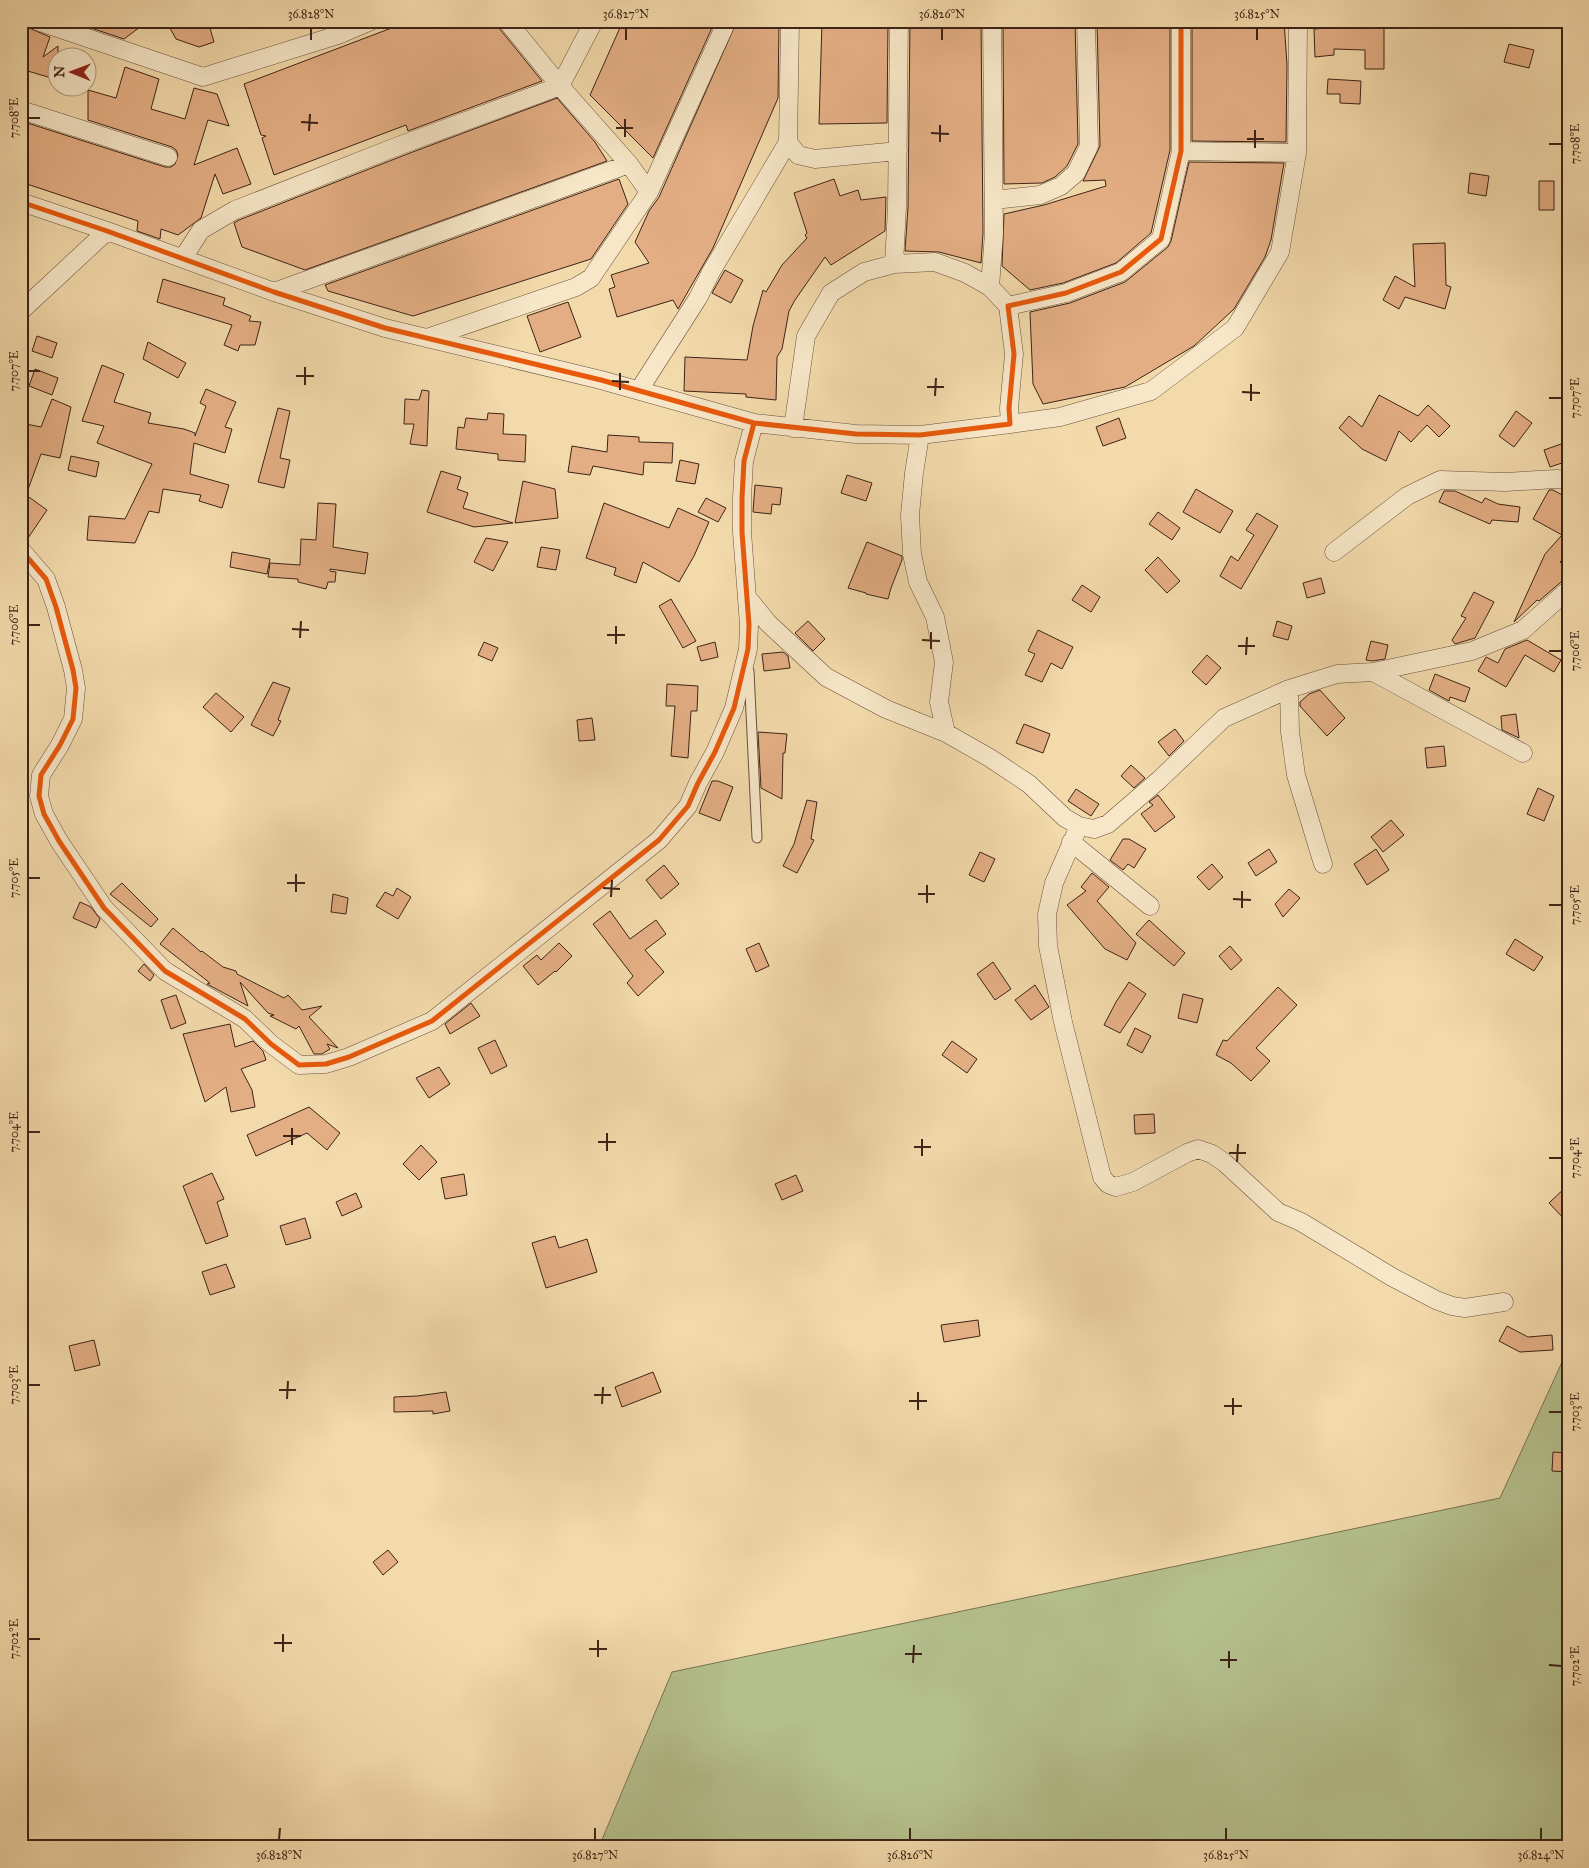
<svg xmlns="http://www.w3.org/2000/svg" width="1589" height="1868" font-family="'IM FELL Great Primer',serif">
<rect width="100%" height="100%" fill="#f3daab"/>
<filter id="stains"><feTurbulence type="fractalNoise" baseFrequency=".004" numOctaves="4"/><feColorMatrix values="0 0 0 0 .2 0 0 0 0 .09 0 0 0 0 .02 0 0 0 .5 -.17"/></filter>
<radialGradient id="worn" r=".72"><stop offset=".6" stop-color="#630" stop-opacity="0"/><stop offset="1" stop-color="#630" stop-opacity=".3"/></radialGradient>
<path fill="#b5c18d" stroke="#797252" d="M1568 1349V1847H599L672 1672 1500 1498Z"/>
<path fill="#e4ae84" stroke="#3d2317" d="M86 21H148L124 39 91 28Z
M166 21H208L214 42 199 47 176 39Z
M410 21H497L499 28 542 81 408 131 406 125 274 175 262 138 266 136 261 135 244 84Z
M623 21H715L653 158 590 95Z
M737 21H779L778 98 713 248 678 309 673 300 617 317 609 289 615 287 611 275 649 263 635 242 649 211 659 197Z
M822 21H888L887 123 819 124Z
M910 21H981L983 233 981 263 939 252 905 251 908 207Z
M1003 21H1075L1078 144 1067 166 1055 177 1042 183 1004 184Z
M1097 21H1170V150L1151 233 1116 263 1063 283 1030 290 1002 266 1004 214 1044 205 1106 186 1105 180 1083 181 1100 146Z
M1192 21H1284L1287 65 1286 142 1192 141Z
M1351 21H1384V69H1365V50L1334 49V55L1315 57 1314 29 1352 26Z
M29 28 50 37 43 57 58 46V80L21 69V51Z
M1509 44 1534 50 1529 68 1504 62Z
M125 67 159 79 151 109 185 119 194 88 217 94 229 126 208 120 194 165 237 148 251 184 223 194 215 174 201 218 178 235 161 229 160 239 137 231 138 221 21 182V121L165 167H171L175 164 178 155 176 150 172 147 88 120V90L116 98Z
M1328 79 1361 81 1360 104 1340 103V94H1327Z
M557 98 595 142 607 161 305 270 242 247 234 223 239 220 410 153Z
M1189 162 1284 163 1271 240 1265 257 1234 309 1194 346 1125 387 1043 404 1033 384 1030 312 1070 303 1125 282 1168 247 1171 241Z
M1470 173 1489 176 1486 196 1468 193Z
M619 179 628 204 591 259 413 316 328 291 325 285Z
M834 179 840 196 858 190 861 200 886 197 885 231 831 265 825 257 795 300 789 311 782 349 777 357 776 400 746 397V394L684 391 685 357 747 360 753 326 763 290 766 292 782 265 807 238 805 235 807 233 794 193Z
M1539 181H1554V210H1539Z
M1445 243 1446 285 1451 287 1445 309 1405 297 1399 309 1383 300 1395 276 1415 287 1413 244Z
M725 270 743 280 731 303 712 293Z
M163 279 225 298 223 305 251 316 249 321 261 322 255 345H240L238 351 224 345 232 325 157 302Z
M568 302 581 337 540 352 527 316Z
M37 336 57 343 52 358 32 351Z
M148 342 186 363 178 378 143 359Z
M102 365 124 374 114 402 151 413 148 423 184 429 195 433V436L206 406 200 403 206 389 236 402 225 427 232 429 225 453 194 443 190 474 229 485 222 508 199 501 201 495 163 489 159 513 149 511 135 543 87 540 89 516 125 519 152 464 97 443 104 426 82 421Z
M35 369 58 378 52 395 29 386Z
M422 390 429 391 427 446 410 444 414 424H404L405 399 419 400Z
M1379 395 1418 416 1428 405 1450 426 1439 437 1427 425 1411 442 1399 431 1386 461 1362 449 1339 428 1349 416 1362 427Z
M52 399 71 407 60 458 41 454 26 495 47 510 26 541 21 540V423L41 427Z
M278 408 290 411 280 458 290 460 284 488 258 482Z
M1516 411 1532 423 1514 447 1499 436Z
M488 413 504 414 503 434 526 435 525 462 498 460V454L456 449 458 427 464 428 466 418 487 420Z
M1119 418 1126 438 1103 446 1096 427Z
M608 435 639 437V442L673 443 672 463 644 462 643 475 593 466 590 475 568 472 572 446 607 452Z
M1564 443 1568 453V461L1550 467 1544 450Z
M71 456 99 462 96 477 68 470Z
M680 460 699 464 695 484 676 481Z
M441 471 461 477 457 489 468 493 463 508 513 523 474 527 427 512Z
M847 475 872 483 866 501 841 493Z
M523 481 555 489 558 518 515 523Z
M755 485 782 488 780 505 772 504 771 514 753 512Z
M1196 489 1233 511 1220 533 1183 512Z
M1549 490H1553L1568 498V553L1560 562 1568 568V580L1561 582 1539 601 1537 600 1514 622 1545 554 1562 535 1533 519Z
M1444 491H1455L1482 503 1485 498 1498 504 1520 507 1518 522 1492 520 1490 524 1439 502Z
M706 498 726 508 718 522 698 512Z
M318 503 336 504 333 547 368 553 365 574 330 569V571L336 572 335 582H328L326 589 298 582V579L268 577 270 563 300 565 301 539 316 540Z
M604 503 669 528 678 508 709 522 694 556 679 582 643 562 636 583 614 575 616 568 586 558Z
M1158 512 1180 528 1172 540 1149 524Z
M1257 513 1278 526 1241 589 1220 576 1231 556 1238 561 1254 535 1246 530Z
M486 538 508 542 493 571 474 562Z
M867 542 902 556V560L891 588 888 599 866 594V593L848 588Z
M541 547 560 550 556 570 537 567Z
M232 552 270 559 267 574 230 567Z
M1158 557 1180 581 1167 593 1145 570Z
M1321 578 1325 593 1307 598 1303 583Z
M1082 585 1100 597 1091 612 1072 600Z
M1474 592 1494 602 1475 638 1455 644 1452 640 1466 618 1461 616Z
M671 599 696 641 683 648 659 606Z
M808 621 825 639 813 651 795 633Z
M1277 621 1292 626 1288 640 1273 636Z
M1038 630 1073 647 1062 669 1051 663 1042 682 1025 675 1035 654 1028 651Z
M1527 640 1561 660 1554 672 1525 655 1506 687 1478 671 1486 657 1498 663 1505 649Z
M1371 641 1388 645 1385 659 1372 661 1366 660Z
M484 642 498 648 492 661 478 655Z
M715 642 718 657 701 661 697 647Z
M783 652 788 656 790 668 764 671 762 654Z
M1207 655 1221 668 1206 685 1192 672Z
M1435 674 1470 688 1465 702 1450 697 1449 701 1429 690Z
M273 682 290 688 278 720 281 721 273 736 251 725Z
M667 684 698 686 697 711H691L688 758 671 756 675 706H666Z
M1320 690 1345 718 1327 736 1300 706V702L1309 694Z
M216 693 244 717 231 732 203 707Z
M1516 714 1519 738 1502 730 1501 716Z
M592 718 595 740 579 741 577 720Z
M1024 724 1050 734 1043 753 1016 743Z
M1175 729 1184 741 1169 756 1158 742Z
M758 732 787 734 785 753H783L782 799 761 788Z
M1444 746 1446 766 1427 768 1425 748Z
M1131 765 1145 778 1134 788 1121 776Z
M712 781H718L733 787 720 821 699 813Z
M1538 788 1554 796 1544 821 1527 814Z
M1076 789 1099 804 1091 816 1068 801Z
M1158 795 1175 817 1155 832 1141 814 1153 805 1149 802Z
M807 800 817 802 811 839 814 840 797 873 783 866 794 844Z
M1391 820 1404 835 1383 852 1371 837Z
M1123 839H1129L1146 849 1134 868 1128 864 1123 870 1110 860Z
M1269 849 1277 862 1256 876 1248 863Z
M1376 849 1389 870 1367 885 1354 864Z
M980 852 995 859 984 882 969 875Z
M1212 864 1223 877 1209 890 1197 877Z
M664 865 679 884 661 899 646 880Z
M1092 873 1109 887 1097 901 1136 943 1127 960 1105 949 1067 905 1086 891 1081 887Z
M122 883 158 919 151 927 110 894Z
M397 888 411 897 398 919 376 906 385 892 393 896Z
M1289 889 1300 898 1283 917 1275 904Z
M333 894 348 898 346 914 331 912Z
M80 902 91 907 100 919 96 928 73 918Z
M610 911 630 939 656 920 666 934 645 950 664 972 638 996 627 983 633 976 593 924Z
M1149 920 1185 953 1174 966 1136 934Z
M173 928 201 952 202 951 223 967 236 971 237 974 284 998 288 995 302 1010 322 1006 309 1017 338 1048 327 1044 330 1049 322 1054H314L299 1026 296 1029 270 1016 274 1015 268 1013 240 982 248 1006 207 984 210 983 160 944Z
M1515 939 1543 957 1534 971 1506 954Z
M559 943 572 956 556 972 555 971 538 985 523 966 537 955 541 960Z
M759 943 769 966 756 972 746 949Z
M1230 946 1242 960 1231 970 1219 956Z
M993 962 1011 989 995 1000 977 974Z
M144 964 154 975 150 981 138 971Z
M1129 982 1146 994 1120 1033 1104 1025 1116 1002Z
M1035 985 1049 1007 1031 1020 1015 1000Z
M1278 987 1297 1005 1256 1048 1270 1061 1251 1081 1231 1063 1216 1055 1223 1040 1227 1041Z
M1183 994 1203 999 1197 1023 1178 1018Z
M176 995 186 1023 171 1029 161 1000Z
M471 1003 480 1016 450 1034 445 1024Z
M230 1024 235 1047 253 1041 263 1051 266 1060 241 1069 252 1090 255 1107 231 1112 226 1087 205 1102 183 1034Z
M1135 1028 1151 1036 1142 1053 1127 1045Z
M495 1040 507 1066 491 1074 478 1048Z
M952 1041 977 1059 967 1073 942 1055Z
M439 1067 450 1084 429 1098 416 1078Z
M309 1107 340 1133 327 1150 307 1133 256 1156 247 1135Z
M1154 1114 1155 1133 1135 1134 1134 1115Z
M421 1145 437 1162 419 1180 403 1164Z
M212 1173 224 1199 217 1202 228 1236 206 1244 183 1186Z
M464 1174 467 1195 445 1199 441 1178Z
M796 1175 803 1191 782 1200 775 1184Z
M1568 1185V1223L1549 1203Z
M356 1193 362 1207 342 1216 336 1202Z
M305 1218 311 1238 286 1245 280 1226Z
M555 1236 559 1248 587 1239 597 1272 546 1288 532 1243Z
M226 1264 235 1287 210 1295 202 1272Z
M978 1320 980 1336 944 1342 941 1325Z
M1507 1326 1528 1337 1552 1335 1553 1350 1520 1352 1499 1341Z
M94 1340 100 1365 75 1371 69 1346Z
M653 1372 661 1392 622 1407 615 1387Z
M446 1392 450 1411 433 1414V1411L394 1412V1397L417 1396Z
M1553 1452 1568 1453V1472L1552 1471Z
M388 1550 398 1562 383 1575 373 1562Z"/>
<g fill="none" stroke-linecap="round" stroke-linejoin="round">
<g stroke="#6a513c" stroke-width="11">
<path id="lane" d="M749 671 757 838"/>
</g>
<g stroke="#6a513c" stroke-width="19">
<path id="street" d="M37 21 203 77 338 35
M332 21 338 35 371 21
M507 21 560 86 629 164 649 192
M790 21 788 142 798 155 815 159 898 151
M21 110 168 157
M1181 151 1297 153
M994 200 1040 195 1061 186 1076 173 1089 146 1086 21
M21 202 107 231 274 292 385 328 601 380 754 423 856 434 920 435 1010 424 1009 408 1014 354 1008 306 1066 293 1121 272 1161 239 1181 151V21
M183 258 201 230 235 210 401 145 560 86 594 21
M894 264 897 207 899 21
M990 287 994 233 992 21
M274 292 629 164
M21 311 107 231
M427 338 576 287 591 278 649 192 727 21
M639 390 698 298 711 272 788 142
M1010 424 1060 417 1151 391 1235 328 1280 252 1297 153 1298 21
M793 428 806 336 831 293 864 272 894 264 935 262 965 273 990 287 1008 306
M920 435 914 473 910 515 912 554 918 582 935 617 944 662 939 702 946 733 990 758 1029 784 1065 818 1079 826 1094 829 1108 824 1159 780 1224 718 1289 689 1337 674 1373 672 1472 651 1523 630 1568 590
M21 550 46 579 56 607 73 670 76 688 73 719 60 745 41 775 39 796 44 814 59 841 104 908 165 971 245 1019 271 1044 299 1065 326 1064 349 1057 432 1021 659 840 688 806 698 783 715 752 734 708 748 649 749 625 742 532V498L744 461 754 423
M1334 552 1407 496 1440 480 1505 482 1556 479 1568 480
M747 597 768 623 826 677 886 709 946 733
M1373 672 1523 753
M1289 689 1290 732 1296 775 1323 864
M1079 826 1054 883 1047 914 1048 946 1063 1022 1102 1177 1108 1184 1116 1187 1133 1182 1187 1153 1198 1149 1212 1154 1225 1163 1278 1212 1301 1222 1392 1277 1436 1300 1452 1306 1465 1308 1504 1302
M1071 842 1150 906"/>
</g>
<use href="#lane" stroke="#f7e7c8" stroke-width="9"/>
<use href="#street" stroke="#f7e7c8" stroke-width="18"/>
<g stroke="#f7e7c8" stroke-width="8">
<path id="cycleway" d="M21 202 107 231 274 292 385 328 601 380 754 423 856 434 920 435 1010 424 1009 408 1014 354 1008 306 1066 293 1121 272 1161 239 1181 151V21
M21 550 46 579 56 607 73 670 76 688 73 719 60 745 41 775 39 796 44 814 59 841 104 908 165 971 245 1019 271 1044 299 1065 326 1064 349 1057 432 1021 659 840 688 806 698 783 715 752 734 708 748 649 749 625 742 532V498L744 461 754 423"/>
</g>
<use href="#cycleway" stroke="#e8590c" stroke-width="5"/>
</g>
<path fill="none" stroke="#3d2317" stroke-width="2" d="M311 40V28M626 40V28M942 40V28M1257 40V28M28 118H40M301 122 318 123M616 128H633M309 131 310 114M931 133 949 134M625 137V119M1247 139H1264M940 142V125M1549 144H1562M1255 148V130M28 371H40M296 376H314M612 381 629 382M305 385V367M927 387H944M620 390V373M1242 392 1260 393M935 396 936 378M1549 398H1562M1251 401V384M28 625H40M292 629 309 630M607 635H625M300 638 301 621M922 640 940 641M616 644V626M1238 646H1255M931 649V632M1549 651H1562M1246 655 1247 637M28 878H40M287 883H305M603 888 620 889M296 892V874M918 894H935M611 897 612 880M1233 899 1251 900M927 903V885M1549 905H1562M1242 908V891M28 1132H40M283 1136H301M598 1142H616M292 1145V1128M914 1147H931M607 1151V1133M1229 1153H1246M922 1156V1139M1549 1158H1562M1237 1162 1238 1144M28 1385H40M279 1390H296M594 1395H611M287 1399 288 1381M909 1401H927M602 1404 603 1387M1224 1406H1242M918 1410V1392M1549 1412H1562M1233 1415V1398M28 1639H40M274 1643H292M589 1649H607M283 1652V1634M905 1654H922M598 1657V1640M1220 1660H1237M913 1663 914 1645M1549 1665 1562 1666M1229 1668V1651M279 1840 280 1828M595 1840V1828M910 1840V1828M1226 1840V1828M1541 1840V1828"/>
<rect width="1589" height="1868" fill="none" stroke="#f3daab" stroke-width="55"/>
<g transform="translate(72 72) rotate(271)"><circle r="24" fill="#f7e7c8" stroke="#ad9981"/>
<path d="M0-4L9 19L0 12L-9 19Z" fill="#8f2418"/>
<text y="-8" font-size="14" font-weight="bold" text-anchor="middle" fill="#3d2317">N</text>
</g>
<rect x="28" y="28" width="1534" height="1812" fill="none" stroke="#3d2317" stroke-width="2"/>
<g font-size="12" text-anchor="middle" fill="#3d2317">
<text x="311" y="18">36.828°N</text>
<text x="626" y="18">36.827°N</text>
<text x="942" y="18">36.826°N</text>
<text x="1257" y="18">36.825°N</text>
<text transform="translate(14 118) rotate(-90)" y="4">7.708°E</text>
<text transform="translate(1575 144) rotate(-90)" y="4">7.708°E</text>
<text transform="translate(14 371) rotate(-90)" y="4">7.707°E</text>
<text transform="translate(1575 398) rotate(-90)" y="4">7.707°E</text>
<text transform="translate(14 625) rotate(-90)" y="4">7.706°E</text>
<text transform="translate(1575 651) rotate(-90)" y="4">7.706°E</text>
<text transform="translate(14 878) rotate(-90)" y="4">7.705°E</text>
<text transform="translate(1575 905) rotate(-90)" y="4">7.705°E</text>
<text transform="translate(14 1132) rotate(-90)" y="4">7.704°E</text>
<text transform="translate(1575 1158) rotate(-90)" y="4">7.704°E</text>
<text transform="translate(14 1385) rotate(-90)" y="4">7.703°E</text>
<text transform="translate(1575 1412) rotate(-90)" y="4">7.703°E</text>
<text transform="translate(14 1639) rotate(-90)" y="4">7.702°E</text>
<text transform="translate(1575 1666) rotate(-90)" y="4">7.702°E</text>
<text x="279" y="1859">36.828°N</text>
<text x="595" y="1859">36.827°N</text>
<text x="910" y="1859">36.826°N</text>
<text x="1226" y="1859">36.825°N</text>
<text x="1541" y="1859">36.824°N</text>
</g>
<rect width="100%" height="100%" filter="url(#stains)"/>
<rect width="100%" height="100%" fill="url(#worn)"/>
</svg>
